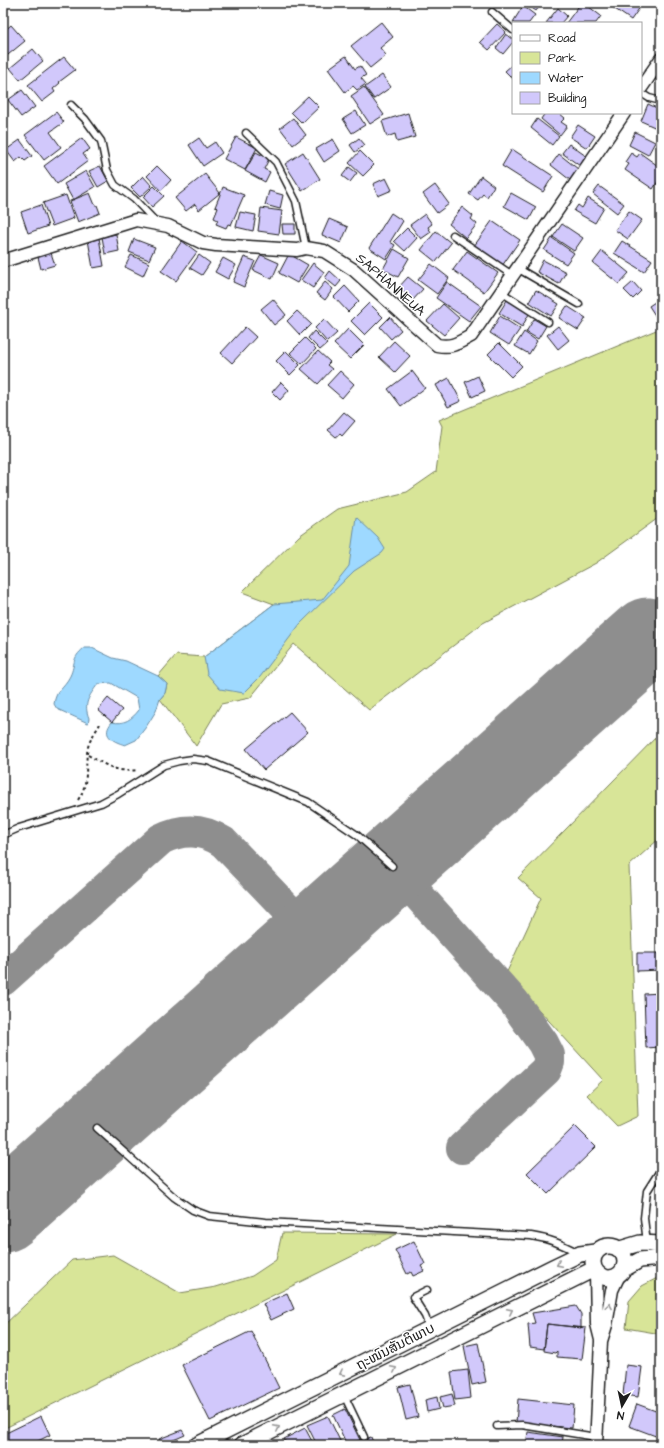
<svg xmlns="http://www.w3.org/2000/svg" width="664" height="1448" font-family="'Architects Daughter','Noto Sans Lao',sans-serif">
<rect width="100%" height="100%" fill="#fff"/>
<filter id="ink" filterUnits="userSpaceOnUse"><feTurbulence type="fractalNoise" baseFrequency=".025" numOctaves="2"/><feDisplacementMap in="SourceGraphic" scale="8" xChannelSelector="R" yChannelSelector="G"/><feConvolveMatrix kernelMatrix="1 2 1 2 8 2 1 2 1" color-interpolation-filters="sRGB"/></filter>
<g filter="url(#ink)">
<path fill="#d8e598" stroke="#7a805a" d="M661 328V516L596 563 483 623 369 710 294 644 250 698 221 704 196 746 160 699 165 693 167 684 158 676 176 655 204 657 274 604 242 592 299 536 337 509 407 492 436 472 442 426 439 420Z
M661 732V837L629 866 638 1116 617 1126 587 1095 603 1080 506 974 541 898 518 878Z
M282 1233 397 1234 3 1429V1326L72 1260 113 1255 180 1293 216 1287 252 1276 276 1260Z
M661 1276V1334L626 1328 629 1301 642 1286Z"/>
<path fill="#9ed9ff" stroke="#6a8da4" d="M356 517 378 538 385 549 382 553 354 571 300 624 260 677 244 693 220 689 207 674 204 657 274 604 322 600 349 566Z
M84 648H92L113 658 126 661 158 676 167 684 165 693 160 699 156 711 146 727 136 740 125 745C112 741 101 735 112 722 124 725 132 719 139 710L137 698 111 683 98 684C89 696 83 704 89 718L88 723 57 709 54 704C56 689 64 688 70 676 76 663 71 659 84 648Z"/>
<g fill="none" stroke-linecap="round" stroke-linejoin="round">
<path stroke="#8e8e8e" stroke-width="32" d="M392 866 514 1002 543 1043 549 1055V1062L546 1070 462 1148
M3 980 161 839C183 828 203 829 223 842L313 936"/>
<path stroke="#8e8e8e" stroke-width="81" d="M3 1212 648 638"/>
</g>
<path fill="#d1c8fb" stroke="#1c1c1c" d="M525 3H542L536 11Z
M581 3H584L601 16 596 23H566Z
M615 3H643L631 20 612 7Z
M523 6 535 15 529 23H515L513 22Z
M558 8 567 16 561 23H546Z
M381 22 393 37 380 48 386 55 370 68 351 46Z
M497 24 506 32 489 50 480 42Z
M11 25 25 41 3 59V32Z
M506 34 513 39V42L503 54 496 48Z
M33 49 43 61 20 80 10 68Z
M346 56 355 69 360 66 366 75 361 78 366 84 357 90 353 86 345 92 328 69Z
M64 57 75 70 59 82 60 83 53 89 55 92 42 102 28 85Z
M513 64V79L505 71Z
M382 75 391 87 374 99 365 87Z
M364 87 384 115 370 124 351 96Z
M22 90 35 107 21 117 8 100Z
M308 96 319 107 302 123 291 112Z
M648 104 661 110V130L641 121Z
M356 111 365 125 352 133 343 119Z
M56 112 64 122 50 132 61 147 44 160 25 135Z
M408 113 415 137 397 142 395 134 387 137 382 121Z
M545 113H559L565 118 561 122 567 126 560 135 541 119Z
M293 118 306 135 293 145 280 128Z
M537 119 559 136 552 145 531 128Z
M578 125 595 136 587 148 570 137Z
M635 132 655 142 648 155 629 145Z
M236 137 257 148 245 170 224 159Z
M82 138 90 149 83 154 88 161 57 184 44 166Z
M199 138 206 148 215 142 222 153 203 166 189 145Z
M359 138 365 145 355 152 350 145Z
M333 139 340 151 324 162 316 149Z
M20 140 32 156 25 161 21 157 15 162 6 150Z
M569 144 586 156 580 166 562 153Z
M512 149 553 176 543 192 502 166Z
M360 151 374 165 363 176 349 163Z
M256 152 269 159 264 169 270 172 265 182 245 171Z
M303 152 320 179 302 191 285 164Z
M631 153 637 157 640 153 661 168V177L653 189 625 170 629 164 625 162Z
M559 154 578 169 570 180 551 165Z
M100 166 108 181 98 187 89 171Z
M157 166 171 180 161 191 147 176Z
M349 167 357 173 350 182 342 176Z
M86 171 95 187 73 200 64 184Z
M205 174 220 193 199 210 195 204 186 211 175 198Z
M143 176 152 186 140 197 131 188Z
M481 176 494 186 487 197 483 194 478 200 469 194Z
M386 178 392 190 378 196 373 184Z
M435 185 449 204 437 213 423 194Z
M154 186 164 196 152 207 143 197Z
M599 186 624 204 617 213 593 194Z
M223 187 244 195 231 225 228 224 226 228 216 224 218 220 214 218 218 208 215 207Z
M269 191 283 195 280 209 265 205Z
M90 193 95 205H97L100 213 78 222 70 201Z
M511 193 536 207 529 220 504 206Z
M66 195 74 218 52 226 43 203Z
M588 198 604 208 595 223 574 211 578 205 582 208Z
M41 205 48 226 28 233 21 212Z
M462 207 473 216 471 219 477 224 466 238 449 224Z
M261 208 282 211 279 234 258 231Z
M629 211 642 220 628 239 615 230Z
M240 212 256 215 253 231 236 227Z
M391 213 403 221 390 242 395 245 386 259 369 248Z
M425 214 432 224 428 227 431 232 421 239 410 225Z
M329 219 348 227 341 243 322 235Z
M492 221 520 240 502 266 474 246Z
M282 224H295V234H283Z
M562 224 583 238 574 251 553 237Z
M407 228 417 238 405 251 394 241Z
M436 231 451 243 436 262 421 250Z
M116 234 119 251 105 254 102 237Z
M99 238 104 266 93 268 88 240Z
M552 238 574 253 566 264 544 250Z
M134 239 155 247 149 260 129 252Z
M182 241 197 252 176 281 161 271Z
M622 241 652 260 644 272 614 253Z
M394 249 409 258 398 277 383 269Z
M50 250 55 265 41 269 37 253Z
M467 251 498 273 484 292 453 270Z
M602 251 629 273 619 284 593 263Z
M289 254 308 265 297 283 279 273Z
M131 255 149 263 143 276 125 267Z
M199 255 210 263 202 275 190 268Z
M261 255 279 263 272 279 253 270Z
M244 257 255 261 244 287 233 282Z
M223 258 236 265 228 279 215 272Z
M543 260 566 272 559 284 537 272Z
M313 263 324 272 313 288 301 280Z
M431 264 449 278 437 294 418 280Z
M330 271 341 281 336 287 325 278Z
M408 277 423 289 413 300 398 288Z
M325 282 333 289 325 300 316 293Z
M447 282 481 306 469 321 436 298Z
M633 282 641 291 633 299 624 290Z
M345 286 359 301 348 312 334 297Z
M536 290 559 304 551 316 529 302Z
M661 298V318L658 320 649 306Z
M273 299 286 315 274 325 261 309Z
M507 300 529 314 522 327 499 313Z
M369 303 383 317 365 335 351 321Z
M443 304 459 318 444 335 427 321Z
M567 306 586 318 578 330 559 318Z
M297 311 311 324 300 335 287 321Z
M500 316 520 329 509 345 490 333Z
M390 317 401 330 391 339 380 327Z
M324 319 337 333 327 342 315 328Z
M534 319 546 326 538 339 526 332Z
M558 326 569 340 558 349 547 335Z
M245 327 256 337 232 363 221 353Z
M348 329 364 345 350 359 334 344Z
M314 331 327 344 320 350 308 338Z
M524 332 537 341 529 354 515 346Z
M305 338 316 349 302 364 290 353Z
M394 341 410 356 395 372 379 357Z
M499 343 522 366 511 377 488 354Z
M286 351 300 365 290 375 276 361Z
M318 351 330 362 327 365 332 369 318 384 301 369Z
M340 371 354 384 342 398 327 385Z
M412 371 425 388 401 406 388 389Z
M478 376 485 391 472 397 465 382Z
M449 378 461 401 448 407 436 385Z
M281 382 289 390 280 400 272 392Z
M344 412 355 421 342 436 340 434 336 437 328 430Z
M108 698 122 710 112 722 98 710Z
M290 712 308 732 264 770 246 749Z
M637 953H661V970L637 971Z
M661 993V1047L646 1048 644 994Z
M575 1126 596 1147 548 1194 527 1173Z
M414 1241 425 1264 421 1266 424 1271 413 1276 411 1272 407 1274 395 1250Z
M287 1293 294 1309 271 1320 263 1304Z
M576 1306 581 1314V1328L547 1324 544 1349 530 1347 528 1324 535 1323 532 1313Z
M547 1324 586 1328 582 1359 557 1357V1351L555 1353 544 1351Z
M251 1331 279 1388 210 1421 182 1365Z
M478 1343 486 1382 472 1385 464 1346Z
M626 1365 642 1367 638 1397 623 1395Z
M468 1370 471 1398 455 1400 451 1372Z
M410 1384 418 1417 406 1420 398 1387Z
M452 1394 455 1406 443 1408 440 1397Z
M437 1397 439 1409 427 1412 425 1400Z
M518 1399 574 1405 572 1428 516 1423Z
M637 1404 661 1413V1438L629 1426Z
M345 1409 360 1440 349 1445H347L333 1415Z
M41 1416 50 1435 30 1445H9L4 1434Z
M328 1416 342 1445H317L307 1425Z
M305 1428 314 1445H287L284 1439Z
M182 1430 185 1435 162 1445 159 1439Z
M528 1432 563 1437 562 1445H526Z
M371 1437 374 1445H361L359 1441Z"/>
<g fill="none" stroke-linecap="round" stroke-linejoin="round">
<g stroke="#1c1c1c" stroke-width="9">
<path id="service" d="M492 12 513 30
M641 93 649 98 661 101
M71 105 85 119 101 141 107 170 115 185 134 199 155 221
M246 133 276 162 296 201 306 248
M453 235 512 275
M517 268 579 304
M501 292 548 322
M3 835 19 828 101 803 118 794 164 765 179 761 193 759 208 761 308 802 357 835 392 866
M97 1128 174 1197 193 1210 209 1216 266 1222 531 1236C551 1239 561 1244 579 1253
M647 1243 644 1218 647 1191 661 1169
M427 1290 413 1297 425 1316 430 1329
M344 1395 364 1437
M497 1426 522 1425 596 1437
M596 1444 609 1445"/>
</g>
<g stroke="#1c1c1c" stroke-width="15">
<path id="minor" d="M641 88 661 59
M3 261 136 220 168 226 203 243 216 245 297 250 306 248 324 251 354 270 437 345C452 348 458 343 471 336L624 113
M596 1272 597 1324 601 1340
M596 1445 601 1341 606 1325 612 1290 620 1273"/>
</g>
<g stroke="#1c1c1c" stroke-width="18">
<path id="tertiary" d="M593 1262a16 16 0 1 1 32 0a16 16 0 1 1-32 0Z
M620 1249 640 1243 661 1244
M624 1269 640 1260 661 1258
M197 1445 553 1267 580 1254 595 1252
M242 1445 594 1269"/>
</g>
<path stroke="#1c1c1c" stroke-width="2" stroke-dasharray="3 3" stroke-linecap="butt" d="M88 755C106 765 116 773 138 770
M78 800C90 782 84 767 88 747 90 739 96 731 100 724"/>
<use href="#service" stroke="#fff" stroke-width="6"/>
<use href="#minor" stroke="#fff" stroke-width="12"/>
<use href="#tertiary" stroke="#fff" stroke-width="15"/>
</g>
<defs><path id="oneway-chevron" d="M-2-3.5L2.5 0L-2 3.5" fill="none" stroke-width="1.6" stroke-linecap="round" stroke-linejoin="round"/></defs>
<g stroke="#999">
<use href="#oneway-chevron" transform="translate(559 1264) rotate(154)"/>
<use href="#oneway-chevron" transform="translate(609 1306) rotate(-81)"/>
<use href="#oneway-chevron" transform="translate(510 1311) rotate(-27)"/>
<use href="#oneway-chevron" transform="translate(394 1369) rotate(-27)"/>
<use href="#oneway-chevron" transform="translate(342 1373) rotate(153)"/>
<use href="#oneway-chevron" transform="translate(277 1428) rotate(-27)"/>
</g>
</g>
<g text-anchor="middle" stroke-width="3" stroke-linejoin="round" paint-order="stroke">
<g font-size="14" fill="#1c1c1c" stroke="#fff">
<text transform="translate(391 284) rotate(41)" y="5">SAPHANNEUA</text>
<text transform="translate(395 1346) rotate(-27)" y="5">ຖະໜົນສັນຕິພາບ</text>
</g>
</g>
<rect width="664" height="1448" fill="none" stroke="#fff" stroke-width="16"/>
<rect x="8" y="8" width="648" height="1432" fill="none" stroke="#1c1c1c" stroke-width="1.5" filter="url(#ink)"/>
<rect x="512" y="22" width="130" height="92" fill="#ffffff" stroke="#a4a4a4"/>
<rect x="520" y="35" width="20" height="6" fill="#ffffff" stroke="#a4a4a4"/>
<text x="548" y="42" font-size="12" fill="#1c1c1c">Road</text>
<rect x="520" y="52" width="20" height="12" fill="#d8e598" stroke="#a4a4a4"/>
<text x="548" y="62" font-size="12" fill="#1c1c1c">Park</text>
<rect x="520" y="72" width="20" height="12" fill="#9ed9ff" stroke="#a4a4a4"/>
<text x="548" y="82" font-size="12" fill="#1c1c1c">Water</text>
<rect x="520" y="92" width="20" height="12" fill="#d1c8fb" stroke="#a4a4a4"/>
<text x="548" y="102" font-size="12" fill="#1c1c1c">Building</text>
<g transform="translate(622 1406) rotate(189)" stroke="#ffffff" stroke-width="3" paint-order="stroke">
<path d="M0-3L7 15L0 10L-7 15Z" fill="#1c1c1c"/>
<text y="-6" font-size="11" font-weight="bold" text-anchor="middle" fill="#1c1c1c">N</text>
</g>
</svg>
